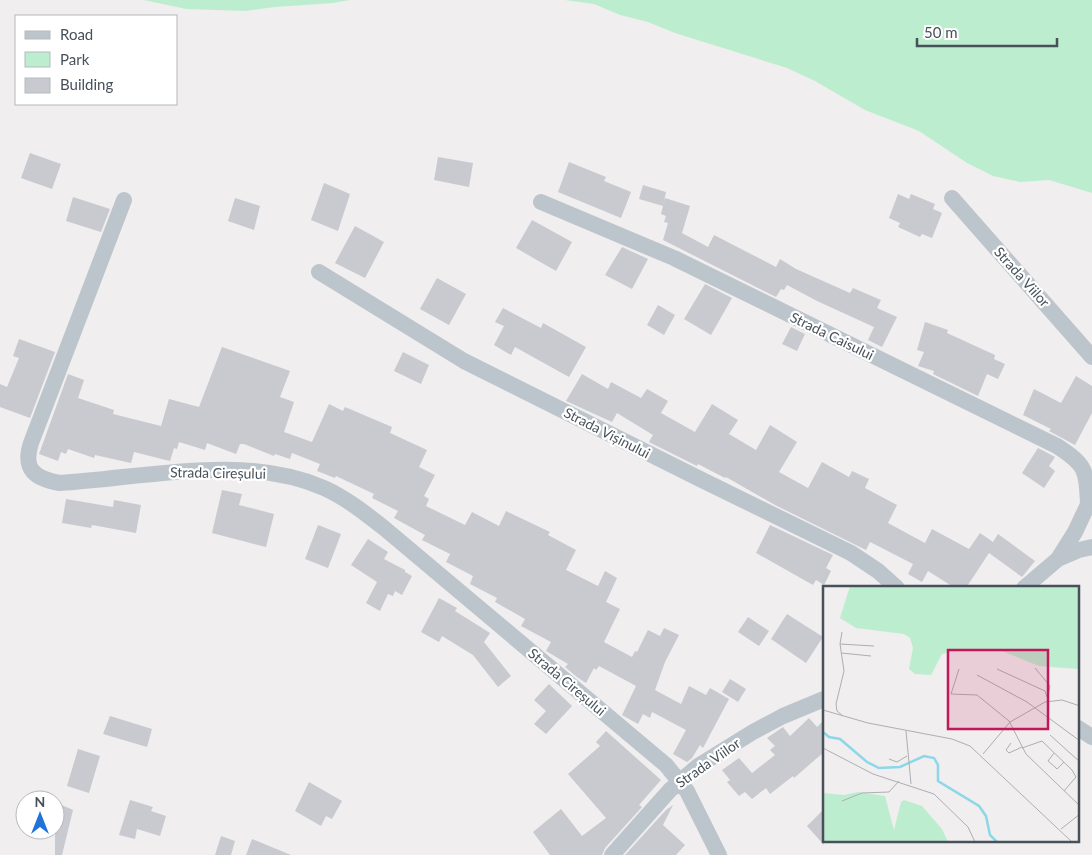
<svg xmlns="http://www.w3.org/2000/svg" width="1092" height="855" font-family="Lato,sans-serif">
<rect width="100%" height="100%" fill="#f0eeee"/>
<path fill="#bdedcf" d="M144 0H350L333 3 275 7 245 11 186 9Z
M565 0H1092V193L1049 180 1020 182 993 176 967 163 919 131 865 110 815 81 787 68 675 33 648 22 620 15 594 4Z"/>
<path fill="#c8cad0" d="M30 153 61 164 52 189 21 178Z
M438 157 473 163 469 187 434 180Z
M569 162 606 177 604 181 631 192 621 218 558 192Z
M324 183 350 194 338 231 311 220Z
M643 185 666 192 663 206 639 199Z
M898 194 909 199 911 194 935 204 933 209 942 213 932 238 922 234 920 237 898 227 900 223 889 218Z
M73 197 110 209 101 232 66 221Z
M235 198 260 206 254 230 228 221Z
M665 198 690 206 682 233 708 247 714 235 776 267 780 259 796 269 850 293 853 288 881 300 877 308 897 317 882 347 868 340 874 327 817 301 787 285 784 290 781 289 776 297 663 240 668 223 664 222 666 216 661 214Z
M532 220 572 242 556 271 516 248Z
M355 226 384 242 365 278 335 263Z
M622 247 648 259 632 289 605 275Z
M437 278 466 294 449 325 420 309Z
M705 284 732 298 711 335 684 319Z
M658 305 675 315 664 335 647 325Z
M503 308 541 328 543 323 586 347 569 377 515 347 511 355 494 345 504 326 495 322Z
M925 322 948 330 947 333 995 355 994 359 1005 364 998 379 987 374 978 396 933 374 934 371 918 366 924 352 917 350Z
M791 327 805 334 797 351 782 344Z
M19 339 55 352 30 418 0 407V384L7 387 19 358 13 356Z
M222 347 290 371 280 397 294 402 284 432 312 442 329 404 343 411 345 407 392 427 390 433 427 450 419 467 435 475 424 496 429 499 426 506 465 525 472 512 499 526 506 511 550 532 548 535 576 550 566 570 598 586 605 571 617 578 606 602 620 609 604 642 632 657 635 651 637 652 648 630 660 636 664 628 679 635 665 662 655 690 681 704 689 686 706 695 710 688 729 699 703 748 700 745 692 758 687 762 673 754 686 730 652 712 650 718 643 714 638 724 622 715 636 686 599 666 596 670 594 668 586 683 577 677 565 667 568 664 546 651 551 642 521 626 525 619 495 602 497 598 470 584 473 576 446 562 450 554 422 540 425 535 394 518 398 511 372 498 374 494 336 476 335 478 317 471 320 464 292 453 290 459 275 454 274 456 244 444H240L236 454 207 443 205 450 179 442 177 449 174 448 170 461 134 452 131 463 95 455 94 458 68 449 66 454 61 452 58 461 39 454 68 374 84 380 78 398 114 410 113 414 161 426 169 399 199 407Z
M403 352 429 365 421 384 394 371Z
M582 374 608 389 611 382 641 398 647 389 668 401 661 413 695 432 712 404 738 420 729 434 756 450 770 425 797 442 779 472 808 488 822 462 849 477 852 471 869 479 865 488 897 505 888 523 925 543 932 529 969 549 980 533 993 542 998 534 1035 561 1022 577 989 553 966 588H955L928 571 922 582 908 574 913 564 876 545 870 542 866 550 775 505 726 477 725 478 698 464 697 466 649 442 653 435 617 413 612 422 566 401Z
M1076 376 1092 386V413L1075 445 1049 431 1051 429 1023 415 1034 389 1061 403Z
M1038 448 1055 457 1049 466 1055 471 1044 488 1022 473Z
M222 490 242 494 239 505 274 514 266 547 212 533Z
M66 499 113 507 114 500 141 505 136 533 92 525 91 528 62 523Z
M318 525 341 534 328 568 305 559Z
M770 525 833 555 826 568 831 571 824 585 816 580 813 585 756 553Z
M368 539 388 552 384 559 405 570V572L412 576 402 595 395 591 393 596 388 594 380 611 366 603 377 582 351 565Z
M439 598 457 608 455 611 490 633 484 642 511 676 498 687 473 655 442 636 439 642 421 632Z
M787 614 823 637 806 663 771 639Z
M748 617 769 631 759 646 738 632Z
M730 679 746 689 738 702 722 692Z
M549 684 572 706 546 734 534 724 546 711 534 700Z
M110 716 152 729 147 747 103 734Z
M809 718 817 727 824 720V752L794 778 793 776 770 794 766 788 752 799 745 792 739 796 727 782 730 780 722 770 739 758 752 773 775 755 770 750 775 746 767 738 783 727 790 736Z
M606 731 661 780 639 805 642 807 605 848 602 855H550L533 832 561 809 582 836 606 818 568 774 600 746 596 742Z
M78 749 100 756 89 793 67 786Z
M309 782 342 801 332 819 326 816 321 826 295 811Z
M130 800 153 807 151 811 166 816 160 836 137 829 135 839 119 835Z
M55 802 73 810 62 855H55Z
M673 805 663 825 685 845 676 855H625L666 810Z
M824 809V845L807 826Z
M221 836 235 841 231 855H215Z
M252 839 291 855H246Z"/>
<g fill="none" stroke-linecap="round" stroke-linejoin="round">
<path stroke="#bdc5cc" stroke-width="16" d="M952 198 1092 357
M124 200 31 443C22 470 36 479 60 483 144 478 245 453 324 488 346 498 365 513 384 528L666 765 687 791 719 855
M541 202 674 258 1057 446C1086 465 1086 469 1088 503
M319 272 464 361 700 479 851 553 878 571 897 588
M1058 559 1075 532 1092 496
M1024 588 1058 559 1079 550 1092 547
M1078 728 1092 737
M612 855 670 790 698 766 753 732 783 716 824 699"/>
</g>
<g text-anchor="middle" stroke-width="4.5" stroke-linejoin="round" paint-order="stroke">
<g font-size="14" fill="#47515a" stroke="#fff">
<text transform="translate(1022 277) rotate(48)" y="5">Strada Viilor</text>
<text transform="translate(832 336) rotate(26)" y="5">Strada Caisului</text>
<text transform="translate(607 433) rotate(27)" y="5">Strada Vișinului</text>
<text transform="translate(218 473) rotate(1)" y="5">Strada Cireșului</text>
<text transform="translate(567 682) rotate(40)" y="5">Strada Cireșului</text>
<text transform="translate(708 763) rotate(-35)" y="5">Strada Viilor</text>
</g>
</g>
<g transform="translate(823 586)">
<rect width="256" height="256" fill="#f0eeee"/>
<path d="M27 0H256V83L216 80 179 65 134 64 119 68 108 89 92 88 86 83 90 62 87 52 81 48 33 42 17 32ZM35 206 62 210 71 244 78 216 81 214 99 220 119 243 125 256H0V207L21 209Z" fill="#bdedcf"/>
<path fill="none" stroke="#8cd7e8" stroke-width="2.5" d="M0 146 6 151 17 153 44 176 56 182 77 181 101 170 111 172 115 179V195L156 220 163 230 167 249 174 256"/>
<path fill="none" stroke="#acafb3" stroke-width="1" d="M19 46 17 58 21 85 13 118 14 125 20 130M17 58 51 60M18 67 48 70M212 82 227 100 225 110M136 83 128 108 154 109 186 135 203 168 257 220M174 83 222 105 224 111M154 89 204 116 257 155M0 124 45 137 129 153 147 160 249 256M83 145 88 198M227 149 257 176M188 157 183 164 186 167 199 161M0 162 50 188 111 208 145 241 152 256M199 162 219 155 249 184 253 191 241 205M231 167 225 175 232 181 234 183 241 176M160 168 187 136 222 116 239 114 257 120M66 173 74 176 84 170M19 215 39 207 66 206 76 195M238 243 257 228"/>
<path fill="#c2185b" fill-opacity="0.15" stroke="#c2185b" stroke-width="2.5" d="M125 64H225V143H125Z"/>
<rect width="256" height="256" fill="none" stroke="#47515a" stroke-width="2.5"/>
</g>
<rect x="15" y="15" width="162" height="90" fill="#ffffff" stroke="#b5b9bd"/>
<rect x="25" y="31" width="25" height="8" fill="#bdc5cc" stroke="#b5b9bd"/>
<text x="60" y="40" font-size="15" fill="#47515a">Road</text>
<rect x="25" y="52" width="25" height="15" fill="#bdedcf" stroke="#b5b9bd"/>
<text x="60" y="65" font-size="15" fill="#47515a">Park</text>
<rect x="25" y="78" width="25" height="15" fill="#c8cad0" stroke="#b5b9bd"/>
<text x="60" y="90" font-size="15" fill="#47515a">Building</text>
<g transform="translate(40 815)"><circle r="24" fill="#ffffff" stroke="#b5b9bd"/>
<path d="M0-4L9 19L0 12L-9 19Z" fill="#2074d8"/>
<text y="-8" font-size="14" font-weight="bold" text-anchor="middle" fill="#47515a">N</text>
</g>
<path d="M917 38v8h140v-8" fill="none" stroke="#47515a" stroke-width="2.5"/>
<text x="924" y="38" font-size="15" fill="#47515a" stroke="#ffffff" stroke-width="4" paint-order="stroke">50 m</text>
</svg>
